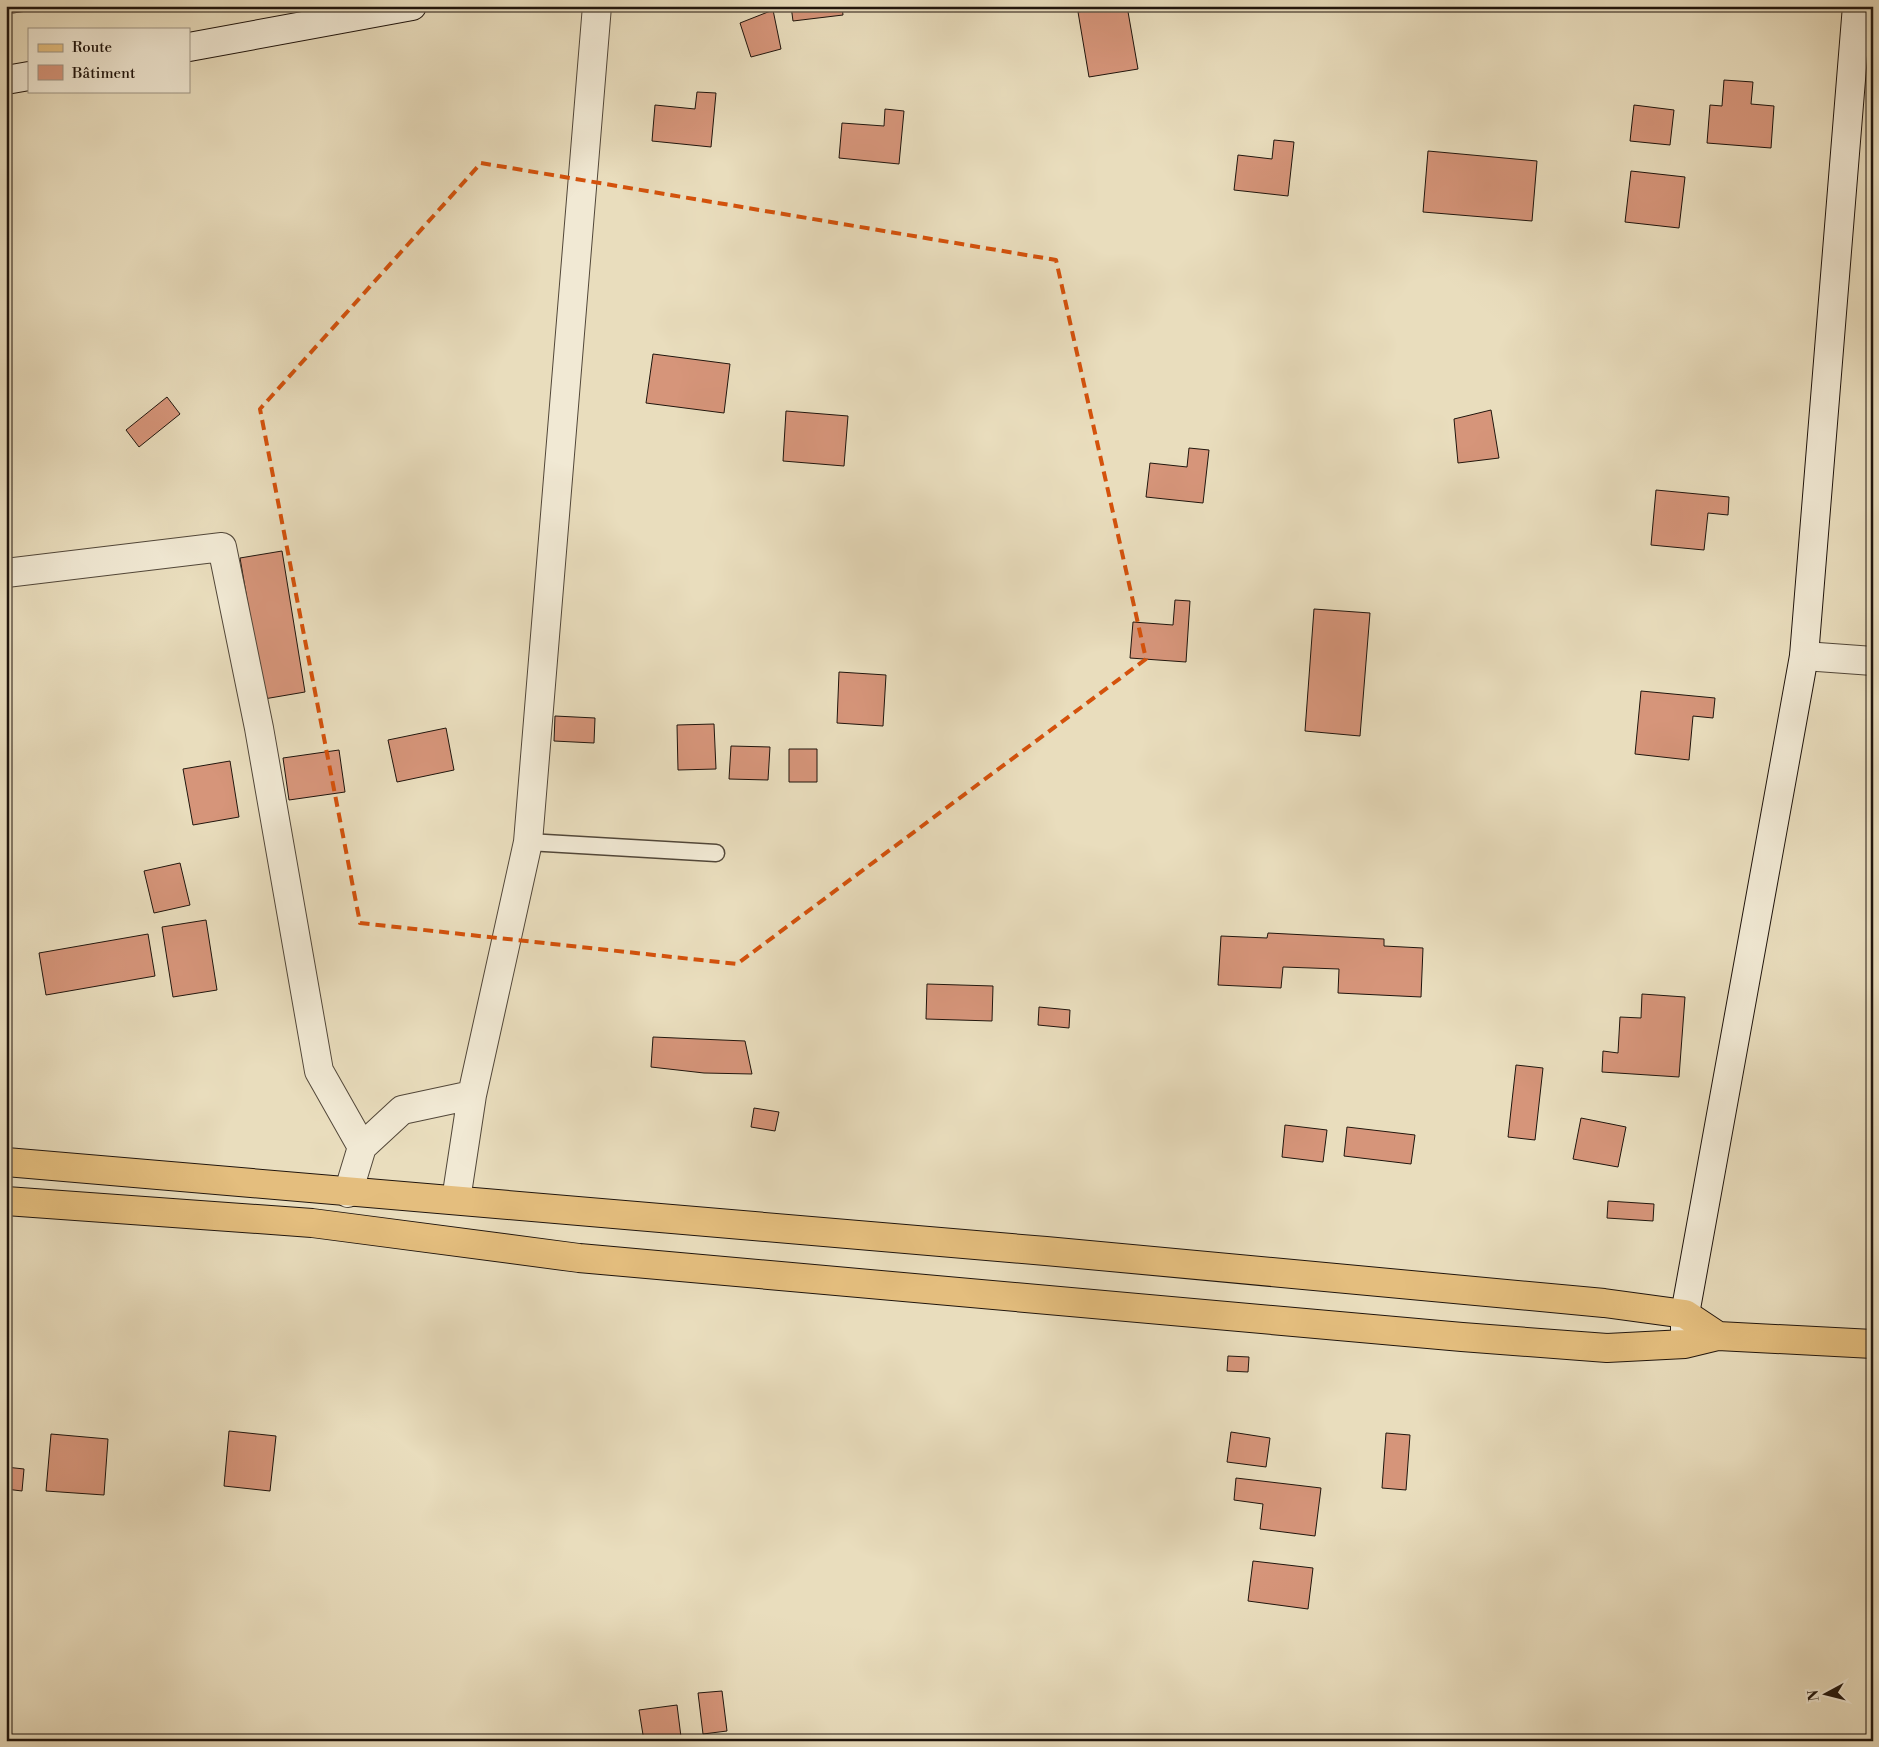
<svg xmlns="http://www.w3.org/2000/svg" width="1879" height="1747" font-family="'Libre Bodoni',serif">
<rect width="100%" height="100%" fill="#e9ddbd"/>
<filter id="stains"><feTurbulence type="fractalNoise" baseFrequency=".004" numOctaves="4"/><feColorMatrix values="0 0 0 0 .2 0 0 0 0 .09 0 0 0 0 .02 0 0 0 .5 -.17"/></filter>
<radialGradient id="worn" r=".72"><stop offset=".6" stop-color="#630" stop-opacity="0"/><stop offset="1" stop-color="#630" stop-opacity=".3"/></radialGradient>
<path fill="#d6957a" stroke="#20150d" d="M6 6H33L34 10 6 14Z
M791 6H842L843 15 793 21Z
M1113 6H1127L1138 69 1089 77 1078 12Z
M773 10 781 49 751 57 740 23Z
M1724 80 1753 82 1751 104 1774 106 1771 148 1707 143 1710 105 1722 106Z
M697 92 716 93 711 147 652 141 655 105 695 109Z
M1634 105 1674 110 1670 145 1630 141Z
M885 109 904 111 899 164 839 158 842 123 884 126Z
M1274 140 1294 142 1288 196 1234 190 1238 155 1272 159Z
M1428 151 1537 161 1532 221 1423 212Z
M1631 171 1685 177 1679 228 1625 222Z
M653 354 730 364 724 413 646 403Z
M167 397 180 414 139 447 126 430Z
M1491 410 1499 458 1458 463 1454 419Z
M786 411 848 416 844 466 783 461Z
M1189 448 1209 450 1203 503 1146 497 1150 463 1187 467Z
M1656 490 1729 497 1728 515 1708 513 1704 550 1651 545Z
M282 551 305 692 264 699 240 558Z
M1175 600 1190 601 1186 662 1130 658 1133 622 1173 625Z
M1314 609 1370 613 1360 736 1305 731Z
M839 672 886 675 883 726 837 723Z
M1641 691 1715 698 1713 718 1693 716 1689 760 1635 754Z
M555 716 595 718 594 743 554 741Z
M714 724 716 769 678 770 677 725Z
M446 728 454 770 397 782 388 740Z
M731 746 770 747 768 780 729 779Z
M789 749H817V782H789Z
M339 750 345 792 289 800 283 758Z
M230 761 239 817 193 825 183 769Z
M180 863 190 905 154 913 144 871Z
M206 920 217 990 173 997 162 927Z
M1268 933 1384 939V946L1423 948 1421 997 1338 993 1339 969 1283 967 1281 988 1218 985 1221 936 1267 938Z
M148 934 155 976 46 995 39 953Z
M927 984 993 986 992 1021 926 1019Z
M1642 994 1685 997 1679 1077 1602 1072 1603 1051 1618 1053 1620 1017 1641 1018Z
M1039 1007 1070 1010 1069 1028 1038 1025Z
M653 1037 745 1041 752 1074 704 1073 651 1067Z
M1516 1065 1543 1068 1535 1140 1508 1137Z
M754 1108 779 1112 775 1131 751 1127Z
M1581 1118 1626 1127 1618 1167 1573 1159Z
M1285 1125 1327 1130 1323 1162 1282 1157Z
M1347 1127 1415 1135 1411 1164 1344 1156Z
M1608 1201 1654 1204 1653 1221 1607 1218Z
M1228 1356 1249 1357 1248 1372 1227 1371Z
M229 1431 276 1436 270 1491 224 1486Z
M1231 1432 1270 1438 1266 1467 1227 1462Z
M1386 1433 1410 1435 1406 1490 1382 1488Z
M51 1434 108 1439 104 1495 46 1491Z
M6 1467 24 1469 22 1491 6 1489Z
M1236 1478 1321 1488 1315 1536 1260 1529 1263 1504 1234 1500Z
M1253 1561 1313 1568 1308 1609 1248 1601Z
M722 1691 727 1731 703 1734 698 1693Z
M677 1705 681 1737 660 1741H644L639 1710Z"/>
<g fill="none" stroke-linecap="round" stroke-linejoin="round">
<g stroke="#524739" stroke-width="19">
<path id="lane" d="M528 842 716 853"/>
</g>
<g stroke="#524739" stroke-width="30">
<path id="street" d="M6 573 222 547 259 728 319 1071 362 1147
M1804 656 1873 661
M348 1193 362 1147 402 1110 472 1095
M456 1200 472 1095 528 842 597 6"/>
</g>
<g stroke="#20150d" stroke-width="30">
<path id="secondary" d="M189 47 412 6
M6 80 29 76
M1685 1338V1314L1804 656 1857 6"/>
</g>
<g stroke="#20150d" stroke-width="30">
<path id="primary" d="M6 1162 1046 1251 1604 1303 1685 1314 1718 1336
M6 1201 312 1223 579 1258 1462 1337 1607 1348 1685 1344 1718 1336 1873 1344"/>
</g>
<use href="#lane" stroke="#f1e9d4" stroke-width="16"/>
<use href="#street" stroke="#f1e9d4" stroke-width="28"/>
<use href="#secondary" stroke="#f1e9d4" stroke-width="28"/>
<use href="#primary" stroke="#e4be7e" stroke-width="28"/>
</g>
<path fill="none" stroke="#d4520c" stroke-width="4" stroke-dasharray="10 6" stroke-linejoin="round" d="M481 163 1056 260 1146 659 737 964 360 923 260 409Z"/>
<rect width="1879" height="1747" fill="none" stroke="#e9ddbd" stroke-width="25"/>
<rect x="8" y="8" width="1864" height="1732" fill="none" stroke="#20150d" stroke-width="2.5"/>
<rect x="12" y="12" width="1854" height="1722" fill="none" stroke="#20150d"/>
<rect x="28" y="28" width="162" height="65" fill="#f1e9d4" stroke="#9d9484"/>
<rect x="38" y="44" width="25" height="8" fill="#e4be7e" stroke="#9d9484"/>
<text x="72" y="52" font-size="15" fill="#20150d">Route</text>
<rect x="38" y="65" width="25" height="15" fill="#d6957a" stroke="#9d9484"/>
<text x="72" y="78" font-size="15" fill="#20150d">Bâtiment</text>
<g transform="translate(1826 1694) rotate(263)" stroke="#f1e9d4" stroke-width="4" paint-order="stroke">
<path d="M0-4L9 19L0 12L-9 19Z" fill="#20150d"/>
<text y="-8" font-size="14" font-weight="bold" text-anchor="middle" fill="#20150d">N</text>
</g>
<rect width="100%" height="100%" filter="url(#stains)"/>
<rect width="100%" height="100%" fill="url(#worn)"/>
</svg>
